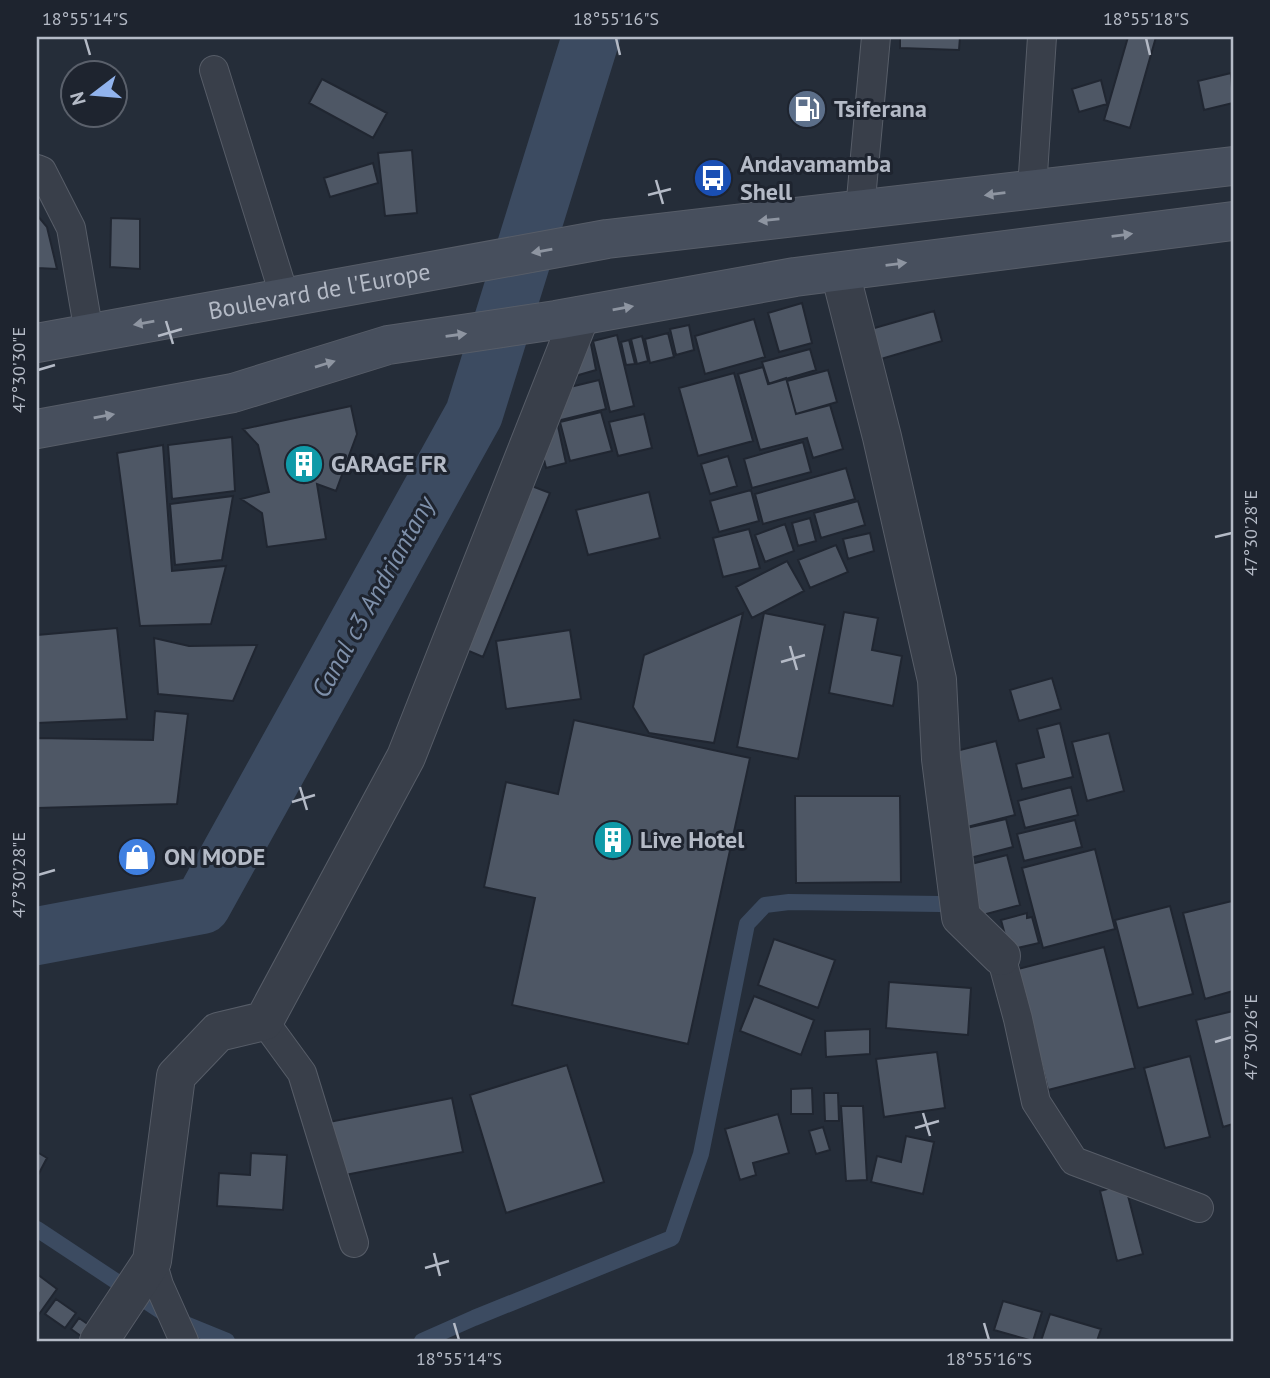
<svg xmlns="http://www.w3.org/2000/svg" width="1270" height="1378" font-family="'PT Sans',sans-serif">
<rect width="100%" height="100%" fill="#252d39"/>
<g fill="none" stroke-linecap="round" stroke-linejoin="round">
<path stroke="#3c4b61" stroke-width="16" d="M37 1229 173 1319 227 1341
M422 1341 474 1318 672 1238 701 1154 747 924 765 905 789 902 941 904"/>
<path stroke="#3c4b61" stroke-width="58" d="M37 936 202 905 474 414 591 37"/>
</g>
<path fill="#4e5765" stroke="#202631" stroke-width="2" d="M900 37H960L959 50 900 48Z
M1128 37H1156L1130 128 1104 120Z
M1231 73 1233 103 1204 110 1198 81Z
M322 79 387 113 373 138 309 103Z
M1101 80 1107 104 1079 112 1072 89Z
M412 150 417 213 385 216 378 153Z
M373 163 378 183 330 197 324 178Z
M37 215 47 227 57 269 37 268Z
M111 218 140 219V269L110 267Z
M802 303 812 343 779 352 768 313Z
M934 311 942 341 881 359 871 329Z
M754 319 765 357 705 374 695 336Z
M689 325 694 350 676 355 670 329Z
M668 333 674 357 650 363 645 339Z
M589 334 596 370 544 385Z
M617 335 634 406 610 412 593 341Z
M642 336 648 361 637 364 631 339Z
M629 340 635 364 626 365 621 342Z
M810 349 816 370 769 384 762 362Z
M763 367 768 384 786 378 796 414 830 405 843 449 813 458 807 438 760 450 738 374Z
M828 370 837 402 796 414 787 381Z
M734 373 753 441 698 456 679 388Z
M599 380 606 409 553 422 545 393Z
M351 406 357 434 336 491 317 484 326 539 267 547 262 513 241 499 269 492 258 445 243 429Z
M601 412 612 451 570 461 560 422Z
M644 414 652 448 618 456 609 422Z
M558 426 566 463 546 468 537 431Z
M232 437 235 491 172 499 168 445Z
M803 442 811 472 752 488 744 459Z
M163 445 172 571 226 566 211 624 140 626 117 453Z
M728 456 737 486 710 494 701 464Z
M846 468 855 499 763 524 755 494Z
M524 483 550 493 483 657 457 646Z
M751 490 759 521 719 532 710 501Z
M649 492 660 538 588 555 576 510Z
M233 496 222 560 175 565 170 504Z
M858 501 865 525 821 538 814 513Z
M810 518 816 541 798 546 792 523Z
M785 524 794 551 765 562 755 535Z
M749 529 760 568 723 577 713 538Z
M870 533 874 551 848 559 843 539Z
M836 545 848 572 810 588 798 560Z
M787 561 804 591 752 618 736 587Z
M844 612 878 618 872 650 902 656 893 706 829 693Z
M743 613 714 743 649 733 633 707 644 655Z
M764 613 825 625 798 759 737 747Z
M117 628 127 719 37 723V635Z
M570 630 581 699 506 709 496 641Z
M154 638 189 646 257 645 233 701 158 694Z
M1052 678 1061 709 1019 721 1010 690Z
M155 711 188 714 177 804 37 808V738L153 740Z
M574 720 750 758 688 1044 512 1005 535 898 484 887 506 782 558 794Z
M1060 723 1073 777 1022 789 1016 764 1044 757 1037 729Z
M1109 733 1124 791 1087 801 1072 742Z
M996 741 1015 815 967 827 948 753Z
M1071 787 1078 815 1025 828 1018 801Z
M795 796H900L901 882 796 883Z
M1006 819 1013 847 970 858 962 829Z
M1075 820 1082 847 1024 861 1017 834Z
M1095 849 1115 929 1043 948 1022 868Z
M1007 855 1020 905 975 917 963 866Z
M1232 901 1233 991 1205 999 1183 913Z
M1170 906 1193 994 1138 1008 1115 920Z
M1027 913V918L1032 917 1039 943 1009 950 1001 920Z
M774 939 835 960 818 1008 758 985Z
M1104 947 1135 1068 1048 1090 1018 969Z
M889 982 971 988 968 1035 886 1028Z
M754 996 814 1020 801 1055 740 1031Z
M1233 1011V1124L1223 1127 1196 1020Z
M870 1029V1054L826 1057 825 1031Z
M937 1052 945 1108 884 1117 876 1059Z
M1190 1056 1210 1137 1165 1148 1144 1068Z
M567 1065 604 1182 506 1213 470 1095Z
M812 1088 813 1114H791V1089Z
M824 1093H838L839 1121H825Z
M452 1098 463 1152 340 1176 329 1122Z
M841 1106H863L867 1180 846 1181Z
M778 1114 789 1153 753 1163 756 1175 740 1180 725 1129Z
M823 1127 830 1150 816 1154 809 1131Z
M906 1136 934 1142 923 1194 871 1182 877 1156 901 1162Z
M37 1152 47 1158 37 1177Z
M251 1153 287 1155 283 1210 217 1206 219 1173 250 1175Z
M1125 1184 1143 1254 1117 1261 1100 1191Z
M37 1274 57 1289 37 1317Z
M56 1299 76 1313 65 1328 45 1314Z
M1003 1301 1042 1312 1033 1341 994 1330Z
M1050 1314 1101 1329 1097 1341H1041Z
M79 1318 99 1332 88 1341 71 1329Z"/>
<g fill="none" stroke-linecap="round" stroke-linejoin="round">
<g stroke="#575d68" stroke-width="30">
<path id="lane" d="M214 70 285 298
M37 169 42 171 71 228 89 333
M1032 189 1042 37
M860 210 876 37
M1001 956 1018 1019 1036 1102 1074 1161 1199 1208
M264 1021 302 1073 354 1243
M152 1261 159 1285 184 1341"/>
</g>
<g stroke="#575d68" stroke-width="40">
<path id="street" d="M840 272 882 437 937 680 941 759 961 917 1001 956
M99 1341 152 1261 176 1076 218 1032 264 1021 406 757 580 316"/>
</g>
<g stroke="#575d68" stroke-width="40">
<g id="secondary">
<path id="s1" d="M37 343 607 239 1233 166"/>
<path d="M37 429 233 393 388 345 556 320 795 277 1233 221"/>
</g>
</g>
<use href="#lane" stroke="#393f4a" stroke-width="28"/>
<use href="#street" stroke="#393f4a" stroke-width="38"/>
<use href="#secondary" stroke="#474f5d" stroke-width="38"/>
</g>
<defs><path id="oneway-solid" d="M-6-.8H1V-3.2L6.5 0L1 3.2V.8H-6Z" transform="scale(1.75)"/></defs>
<g fill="#8e95a1">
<use href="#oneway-solid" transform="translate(995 194) rotate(173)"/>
<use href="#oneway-solid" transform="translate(769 220) rotate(174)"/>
<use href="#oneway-solid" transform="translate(1122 235) rotate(-7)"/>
<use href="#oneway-solid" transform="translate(542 251) rotate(170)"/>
<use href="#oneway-solid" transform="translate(896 264) rotate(-7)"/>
<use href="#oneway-solid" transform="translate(623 308) rotate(-10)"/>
<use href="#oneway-solid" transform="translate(144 323) rotate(170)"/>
<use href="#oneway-solid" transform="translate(456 335) rotate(-8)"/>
<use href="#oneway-solid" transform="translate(325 364) rotate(-17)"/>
<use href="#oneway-solid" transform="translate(104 416) rotate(-10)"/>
</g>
<path fill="none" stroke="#b4bac6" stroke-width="2.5" d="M85 38 90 55M616 38 620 55M1146 38 1150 55M656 180 663 204M648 195 671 189M166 321 173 344M158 336 182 329M38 370 55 365M1215 537 1232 533M790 646 797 670M781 662 805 655M300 787 307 810M292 802 315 795M38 875 55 870M1215 1042 1232 1037M923 1113 930 1136M915 1128 939 1121M434 1253 440 1276M425 1268 449 1261M454 1323 459 1340M984 1323 989 1340"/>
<defs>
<g id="fuel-disc" transform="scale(2.0125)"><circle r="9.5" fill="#5c6f8a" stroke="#1e242f"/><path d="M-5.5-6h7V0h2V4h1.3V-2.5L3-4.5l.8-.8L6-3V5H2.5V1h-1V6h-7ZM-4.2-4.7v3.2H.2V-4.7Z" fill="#fff"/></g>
<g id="bus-disc" transform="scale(2.0125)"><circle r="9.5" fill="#1a4fb4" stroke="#1e242f"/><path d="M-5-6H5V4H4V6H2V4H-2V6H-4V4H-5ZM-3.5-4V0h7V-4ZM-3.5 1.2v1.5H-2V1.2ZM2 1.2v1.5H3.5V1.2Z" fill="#fff"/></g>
<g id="building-disc" transform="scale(2.0125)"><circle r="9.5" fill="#0f9aa8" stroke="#1e242f"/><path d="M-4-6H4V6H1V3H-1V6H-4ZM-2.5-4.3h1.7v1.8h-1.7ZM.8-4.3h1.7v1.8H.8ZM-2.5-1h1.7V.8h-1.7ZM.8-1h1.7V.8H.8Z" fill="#fff"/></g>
<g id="shop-disc" transform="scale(2.0125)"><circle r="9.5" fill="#3f7fe0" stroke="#1e242f"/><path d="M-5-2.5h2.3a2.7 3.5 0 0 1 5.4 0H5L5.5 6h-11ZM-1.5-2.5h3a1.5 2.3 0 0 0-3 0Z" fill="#fff"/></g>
</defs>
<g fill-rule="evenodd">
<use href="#fuel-disc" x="807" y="109"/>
<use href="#bus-disc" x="713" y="178"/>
<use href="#building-disc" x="304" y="464"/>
<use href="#building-disc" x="613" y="840"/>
<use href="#shop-disc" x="137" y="857"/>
</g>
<g text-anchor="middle" stroke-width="6" stroke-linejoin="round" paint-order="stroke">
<g font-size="24" font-weight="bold" fill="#b4bac6" stroke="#1e242f" text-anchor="start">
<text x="834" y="117">Tsiferana</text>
<text x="740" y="172">Andavamamba<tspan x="740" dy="28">Shell</tspan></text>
<text x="331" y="472">GARAGE FR</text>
<text x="640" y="848">Live Hotel</text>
<text x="164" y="865">ON MODE</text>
</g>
<g font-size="24" fill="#b4bac6" stroke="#1e242f">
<text dy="8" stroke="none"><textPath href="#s1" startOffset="287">Boulevard de l'Europe</textPath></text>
</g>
<g font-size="26" font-style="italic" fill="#7e90aa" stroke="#1e242f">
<text transform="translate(373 597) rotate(-61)" y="9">Canal c3 Andriantany</text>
</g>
</g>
<rect width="1270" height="1378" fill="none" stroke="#1e242f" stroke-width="77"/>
<g transform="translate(94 94) rotate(254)"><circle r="33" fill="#1e242f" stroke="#5a606b" stroke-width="2"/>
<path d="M0-5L12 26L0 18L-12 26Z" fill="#91b3ed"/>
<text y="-10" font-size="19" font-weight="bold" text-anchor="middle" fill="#b4bac6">N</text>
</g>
<rect x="38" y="38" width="1194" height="1302" fill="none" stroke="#b4bac6" stroke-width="2.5"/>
<g font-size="18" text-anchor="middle" fill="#b4bac6">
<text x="85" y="25">18°55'14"S</text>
<text x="616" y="25">18°55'16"S</text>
<text x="1146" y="25">18°55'18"S</text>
<text transform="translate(19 370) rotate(-90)" y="6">47°30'30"E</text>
<text transform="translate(1251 533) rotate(-90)" y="6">47°30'28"E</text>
<text transform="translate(19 875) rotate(-90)" y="6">47°30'28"E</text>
<text transform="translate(1251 1037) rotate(-90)" y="6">47°30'26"E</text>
<text x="459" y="1365">18°55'14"S</text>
<text x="989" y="1365">18°55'16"S</text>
</g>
</svg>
